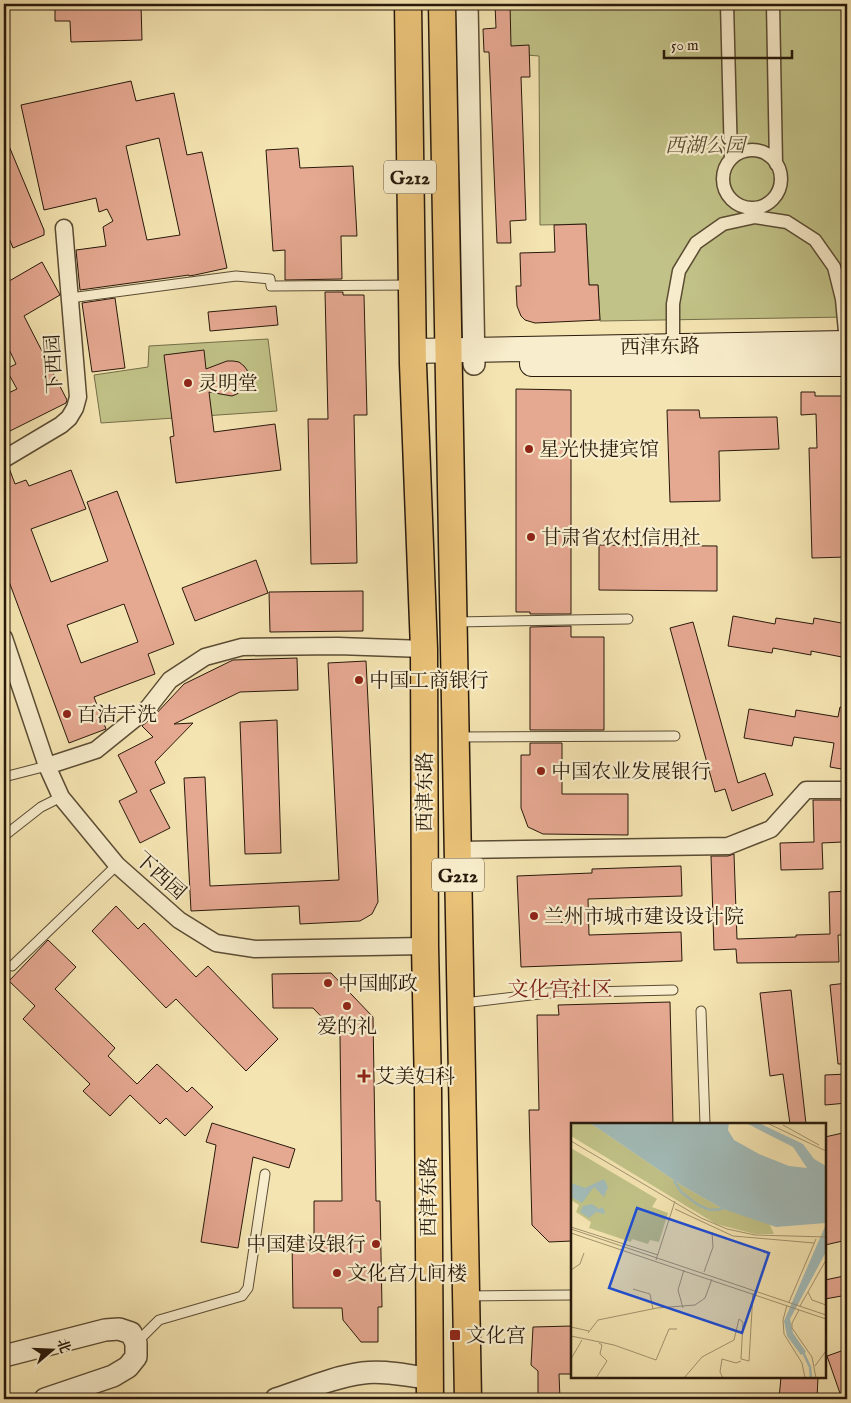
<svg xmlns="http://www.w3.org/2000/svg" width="851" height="1403" font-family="'IM FELL English','Noto Serif SC',serif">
<rect width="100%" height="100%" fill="#f4e4b1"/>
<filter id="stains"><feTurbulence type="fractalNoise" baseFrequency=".004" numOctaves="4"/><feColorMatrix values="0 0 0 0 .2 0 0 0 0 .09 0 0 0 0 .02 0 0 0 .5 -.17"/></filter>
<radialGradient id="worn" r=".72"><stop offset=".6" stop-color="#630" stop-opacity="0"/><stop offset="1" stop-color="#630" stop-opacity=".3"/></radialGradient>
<path fill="#c1c287" stroke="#746e49" d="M501 4H847V317L600 321 598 285H589L586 224 540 225 539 56 501 53Z
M268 339 277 411 101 423 94 375 148 367 149 346Z"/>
<path fill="#e5a891" stroke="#28190b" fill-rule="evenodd" d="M55 4H141L142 40 71 42 70 21H55Z
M495 4H510L511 46 529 45 530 77H521L526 220 510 221 511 243H497L489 52H484L483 29 496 28Z
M131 81 136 101 174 93 187 155 202 152 227 268 195 275 189 276V275L80 290 76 250 106 246 103 227 113 221 107 209 99 212 96 198 44 210 21 105ZM159 138 180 235 147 240 126 146Z
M4 134 44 230V235L13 248 4 226Z
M298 148 300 168 353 166 357 236H341L342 279 285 280V250L273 251 266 150Z
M586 224 589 285H598L600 320 535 323 525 320 521 316 517 306 516 286H521L520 253 555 252 554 225Z
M42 262 59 293 60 295 24 316 67 400 66 403 4 434V395L17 389 6 369 16 364 4 339V284Z
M325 292H343V295H364L367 415H354L357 563 311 564 308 419H328Z
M115 298 125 368 92 372 82 303Z
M276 306 278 325 210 331 208 312Z
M204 350 206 369 227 361H233L239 362 244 366 247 370 249 376 246 387 237 394 232 396 209 392 214 432 275 424 281 470 176 483 170 437 174 436 164 355Z
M516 389 571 390V614H530V612H516Z
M801 392H815V396H847V557L812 558 809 448H817L816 414 801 415Z
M667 410H699L700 418 777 417 779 449 719 451 720 501 670 502Z
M9 468 15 484 26 480 29 486 71 470 86 509 31 529 51 582 108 561 87 502 117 491 174 644 148 654 155 674 94 697 106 729 69 743 4 568V469ZM124 604 138 642 81 663 67 625Z
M599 545 717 546V591L599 590Z
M256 560 268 593 195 621 182 588Z
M363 591V631L270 632 269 592Z
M733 616 775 624 776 618 813 624 814 618 847 624V658L811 651V655L773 648 772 653 728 646Z
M693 622 738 783 765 773 773 795 732 811 725 789 715 792 670 628Z
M571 626V637H604V730H530V627Z
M297 658 298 690 240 692 174 724 193 723 155 762 165 783 150 790 170 828 140 843 119 801 137 792 118 755 153 737 142 726 154 716 184 684 233 660Z
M366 661 378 902 372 914 360 921 300 924 299 906 191 911 184 778 205 777 210 886 339 880 328 663Z
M840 707H847V770L830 767 834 743 794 737 792 746 744 738 749 709 795 717 796 710 838 717Z
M277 720 281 853 245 854 240 722Z
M530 743H562V794H628V835L543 834 528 827 521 808V755H530Z
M813 800H841L842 842 822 843 823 869 781 870 780 843 814 842Z
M734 854 737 939 796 937V935L830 934 829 892 847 891V935H838L839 962 737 963 736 949 714 950 711 856H728Z
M681 866 682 896 588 899 589 935 681 932 682 961 521 967 517 876 592 873V869Z
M116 906 138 929 144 923 196 977 208 966 278 1039 246 1071 176 999 166 1008 92 931Z
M48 940 76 967 55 989 115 1048 108 1056 137 1084 157 1064 187 1092 192 1087 213 1107 185 1136 166 1118 160 1124 130 1095 110 1116 83 1091 90 1084 23 1019 35 1006 9 981Z
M331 973 373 1017 376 1201H380L382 1307H378V1342H361L343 1320 342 1308H293L292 1239 314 1238V1201H342L340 1036 313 1008H273L272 974Z
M847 983V1064H838L830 985Z
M791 990 806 1124H790L783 1074 770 1076 760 993Z
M670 1002 673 1124H572V1241L549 1242 532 1225 529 1110H539L537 1015H559L558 1005Z
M847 1074V1103L825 1105V1075Z
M212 1123 295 1149 289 1168 253 1157 238 1248 201 1242 216 1145 206 1142Z
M847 1132V1240L825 1245V1137Z
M844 1276 847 1295 825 1299V1280Z
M572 1326V1374H559L560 1399H538V1371L531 1365 533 1327Z
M847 1349V1399H842L827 1356Z
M781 1377H818L817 1399H779Z"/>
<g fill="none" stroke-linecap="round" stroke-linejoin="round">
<g stroke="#5b4c34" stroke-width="11">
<path id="service" d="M70 298 236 276 270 279 271 286 409 285
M456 622 628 619
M459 737 675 736
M4 777 47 766
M4 836 41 807 61 797
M12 966 117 865
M464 1003 548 993 673 990
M701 1011 705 1124
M467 1296 572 1295
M136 1343 159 1320 242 1296 248 1288 265 1174"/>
</g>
<g stroke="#5b4c34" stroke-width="15">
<path id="pedestrian" d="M727 4 731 159
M773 4 776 164
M723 179a29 29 0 1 1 58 0a29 29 0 1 1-58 0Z
M673 346V304L679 271 696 243 723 224 755 217 787 222 815 240 834 267 842 299 846 343"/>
</g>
<g stroke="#5b4c34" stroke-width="19">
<path id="minor" d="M4 459 61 425 69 418 75 408 78 397 64 228
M4 638 47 766 61 797 117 865 179 920 216 943 255 949 425 946
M47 766 96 750 148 708 170 680 205 657 242 647 338 646 424 649
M458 850 728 846 771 829 806 790H847"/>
</g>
<g stroke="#5b4c34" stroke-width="24">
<path id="tertiary" d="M467 4 474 364
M4 1356 105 1330 119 1329 131 1333 136 1343V1357L128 1367 113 1376 45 1399
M276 1399C304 1390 333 1377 363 1373 384 1370 407 1376 429 1378"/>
</g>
<g stroke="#28190b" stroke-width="26">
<path id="secondary" d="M412 351 847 343
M532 364H847"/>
</g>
<g stroke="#28190b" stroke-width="29">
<path id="primary" d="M408 4 413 364 424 649 425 946 428 1089 430 1399
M442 4 468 1399"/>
</g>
<use href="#service" stroke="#f8edcc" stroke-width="9"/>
<use href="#pedestrian" stroke="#f8edcc" stroke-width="12"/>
<use href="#minor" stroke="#f8edcc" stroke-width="16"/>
<use href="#tertiary" stroke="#f8edcc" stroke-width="21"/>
<use href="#secondary" stroke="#f8edcc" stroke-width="24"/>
<use href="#primary" stroke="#eac278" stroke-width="26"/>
</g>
<g fill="#8f2418" stroke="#f8edcc" stroke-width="2">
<circle cx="188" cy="383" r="5"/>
<circle cx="529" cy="449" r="5"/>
<circle cx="531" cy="537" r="5"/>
<circle cx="359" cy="680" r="5"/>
<circle cx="67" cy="714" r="5"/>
<circle cx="541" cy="771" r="5"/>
<circle cx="534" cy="916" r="5"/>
<circle cx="328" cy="983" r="5"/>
<circle cx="347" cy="1006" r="5"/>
<path d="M361.5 1068.5h5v5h5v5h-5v5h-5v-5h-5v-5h5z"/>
<circle cx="376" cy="1244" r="5"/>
<circle cx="337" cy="1273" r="5"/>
<rect x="449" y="1329" width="12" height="12" rx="2.5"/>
</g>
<g text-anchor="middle" stroke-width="4.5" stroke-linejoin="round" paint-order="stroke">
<g fill="#f8edcc" stroke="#665945" stroke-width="1">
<rect x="384" y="160.5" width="52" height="33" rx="4"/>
<rect x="432" y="858.5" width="52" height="33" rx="4"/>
</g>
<g font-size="19" font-weight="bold" fill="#28190b">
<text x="410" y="184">G212</text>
<text x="458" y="882">G212</text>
</g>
<g font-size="20" font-style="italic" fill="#564c30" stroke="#f8edcc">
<text x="705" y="152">西湖公园</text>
</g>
<g font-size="20" fill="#28190b" stroke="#f8edcc">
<text transform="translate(660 346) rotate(-1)" y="7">西津东路</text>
<text transform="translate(53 364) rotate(-93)" y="7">下西园</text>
<text transform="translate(424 792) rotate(-90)" y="7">西津东路</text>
<text transform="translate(161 875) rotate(42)" y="7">下西园</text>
<text transform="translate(428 1197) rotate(-90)" y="7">西津东路</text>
</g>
<g font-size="20" fill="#28190b" stroke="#f8edcc" text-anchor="start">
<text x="198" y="390">灵明堂</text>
<text x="539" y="456">星光快捷宾馆</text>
<text x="541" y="544">甘肃省农村信用社</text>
<text x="369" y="687">中国工商银行</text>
<text x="77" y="721">百洁干洗</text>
<text x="551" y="778">中国农业发展银行</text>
<text x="544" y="923">兰州市城市建设设计院</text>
<text x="338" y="990">中国邮政</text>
<text x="347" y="1033" text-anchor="middle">爱的礼</text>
<text x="375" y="1083">艾美妇科</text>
<text x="366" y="1251" text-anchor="end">中国建设银行</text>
<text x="347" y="1280">文化宫九间楼</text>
<text x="466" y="1342">文化宫</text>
</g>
<g font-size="21" fill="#7a1f14" stroke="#f8edcc">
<text x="560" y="996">文化宫社区</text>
</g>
</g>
<g transform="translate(571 1123)">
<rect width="255" height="255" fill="#f4e4b1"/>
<path d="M0 0H19L110 62 152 86 198 100 203 111H184L145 101 0 13ZM0 25 86 76 81 84 97 90 88 119 79 117 77 121 61 116 60 119 18 105 20 99 5 89 8 82 0 77Z" fill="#c1c287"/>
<path d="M19 0H158L157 7 163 17 188 31 218 43 236 45 222 24 175 0H188L232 21 243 36 255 43V100L205 104 152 86 110 62ZM33 56 37 64 33 74 23 64 11 80 0 74V60L14 65ZM21 81 28 86 32 84 34 91 25 89 18 95 9 89 12 83ZM255 101V129L219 196 222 210 235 229 230 232 216 213 213 198Z" fill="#a2bbb8"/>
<path fill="none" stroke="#a2bbb8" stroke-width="2.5" d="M81 0 188 65 255 77M103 58 110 69 127 82 139 87 152 86M231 227 239 244 240 255"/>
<path fill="none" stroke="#a2936f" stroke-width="1" d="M196 0 255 28M212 2 248 22M0 18 130 95 156 106 184 112 255 114M104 86 162 113 243 120M0 104 87 132M0 106 255 192M0 110 255 196M85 137 104 78M0 147 9 141 13 130M133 149 142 124 141 109M62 166 79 171 82 186M237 169 241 177 255 182M218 179 245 116M216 182 212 197 213 211 231 240 234 255M229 183 255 137M112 185 107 167 113 147M228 187 221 200V205L241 234 245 255M0 204 18 208M17 210 27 197 86 185 124 182 134 175 141 156M0 213 43 222 85 237 98 206H106M0 236 11 217M244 243 255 228M25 255 36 238 29 231 31 222 28 220M113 255 131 234 163 217 168 196 172 199 170 236 178 238 182 170M152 255 149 249 151 236 165 240 170 238"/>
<path fill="#1d4ed8" fill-opacity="0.15" stroke="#1d4ed8" stroke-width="2.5" d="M66 85 198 130 171 210 38 165Z"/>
<rect width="255" height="255" fill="none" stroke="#28190b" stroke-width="2.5"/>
</g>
<rect width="851" height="1403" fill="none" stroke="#f4e4b1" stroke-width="20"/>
<rect x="5" y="5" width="841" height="1393" fill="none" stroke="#28190b" stroke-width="2.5"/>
<rect x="10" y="10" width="831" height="1383" fill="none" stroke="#28190b"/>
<g transform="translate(52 1350) rotate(71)" stroke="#f8edcc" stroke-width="4" paint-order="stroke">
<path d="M0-4L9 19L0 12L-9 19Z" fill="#28190b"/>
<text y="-8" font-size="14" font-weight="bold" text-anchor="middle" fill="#28190b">北</text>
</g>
<path d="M664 50v8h128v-8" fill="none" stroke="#28190b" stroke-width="2.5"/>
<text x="671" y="50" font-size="15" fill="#28190b" stroke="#f8edcc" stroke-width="4" paint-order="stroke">50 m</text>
<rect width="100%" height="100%" filter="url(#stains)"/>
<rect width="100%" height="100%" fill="url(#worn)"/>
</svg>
